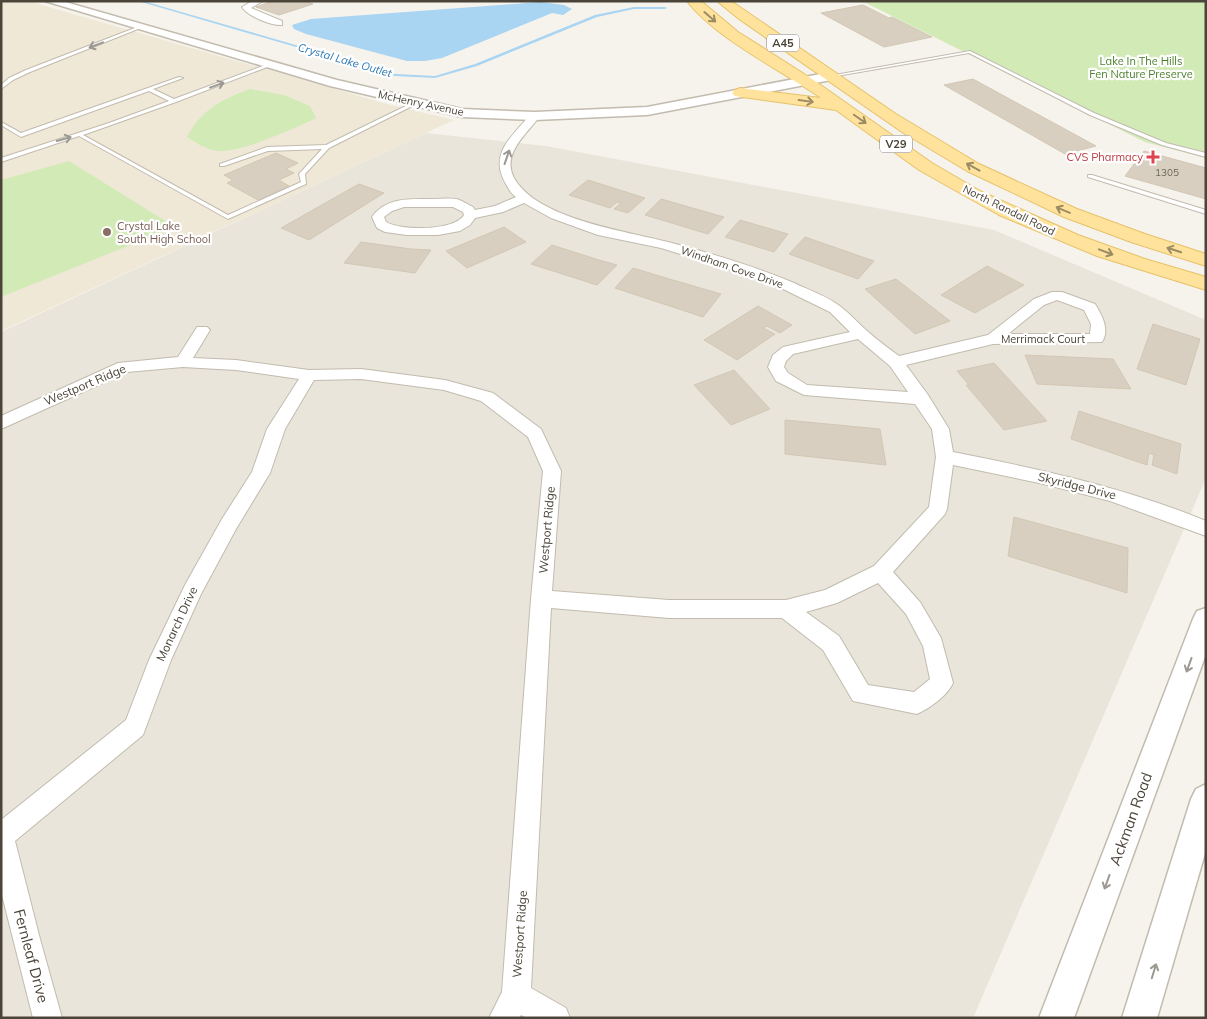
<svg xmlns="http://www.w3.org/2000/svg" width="1207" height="1019" font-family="Mulish,sans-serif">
<rect width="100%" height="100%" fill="#f6f3ec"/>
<path fill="#eae5da" d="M426 133 546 146 994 230 1206 320V478L973 1018H1V332Z"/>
<path fill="#efe8d6" d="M1 1H28L387 104 454 120 1 331Z"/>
<path fill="#d2eab5" d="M862 1H1206V158L1145 142Z
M250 89 284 95 310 106 316 118C294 128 234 157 212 150 204 148 195 142 187 137 201 110 222 99 250 89Z
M69 161 175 227 1 297V180Z"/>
<path fill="#a9d4f2" d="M541 2 564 5 572 9 563 15 552 13 442 58 425 61H407L306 34 294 29 292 25 311 19Z"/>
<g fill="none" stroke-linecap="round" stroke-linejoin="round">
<path fill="#a9d4f2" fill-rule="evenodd" d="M138 1H143L396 74 435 76 475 64 595 15 634 7H665L667 8 665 9H634L597 17 477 66 435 78 395 76Z
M760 1H763L761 3Z"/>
</g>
<path fill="#d8cfc1" stroke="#d3c7b4" d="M273 1H305L313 4 279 15 256 7Z
M863 5 889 18 892 17 932 37 884 47 821 13Z
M973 79 1096 146 1065 154 944 85Z
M1144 151 1206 168V199L1125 176Z
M276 153 298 163 286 169 294 173 279 180 289 186 258 200 227 183 233 180 224 175Z
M588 180 645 198 628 213 614 209 621 203 617 202 610 208 569 195Z
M359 184 384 193 309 240 281 228Z
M661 199 724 217 708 234 645 215Z
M740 220 788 234 774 252 725 237Z
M504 227 526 242 467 268 446 251Z
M805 237 874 261 858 279 789 254Z
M361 242 411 249 431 250 415 273 344 263Z
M552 245 599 260 617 265 597 285 531 264Z
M987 266 1024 285 975 313 941 295Z
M633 268 666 278 721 294 703 317 615 288Z
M896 279 950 321 915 334 865 289Z
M758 306 792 325 780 333 767 326 763 328 775 334 737 360 704 340Z
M1153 324 1200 339 1186 385 1137 369Z
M1025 355 1113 359 1131 389 1037 384Z
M994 363 1047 421 1004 430 966 385H969L957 371Z
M734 370 770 409 731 425 694 385Z
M1079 411 1181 444 1177 474 1152 465 1154 455 1149 453 1147 465 1071 439Z
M785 420 880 429 886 465 785 454Z
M1014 517 1128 548 1127 593 1008 556Z"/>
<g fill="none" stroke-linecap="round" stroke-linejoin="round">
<g stroke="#c2bbae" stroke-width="2">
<path id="service" d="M140 26 143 27 30 72 13 80 1 89V85L9 78 26 70Z
M970 51 1094 113 1166 143 1206 153V157L1162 145 1090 115 969 53 831 77 829 76Z
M271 63 275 64 176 102 83 135 228 215 301 182 299 174 322 149 268 151 224 166H220V164L267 147 326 145 414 102 418 103 329 148 305 174 306 184 228 219 79 136 1 162V158L109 123 169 101 149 91 21 137 1 125V122L21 133 179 77 183 78 153 89 174 99Z
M1088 175H1092L1206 210V214L1088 177Z"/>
</g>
<g stroke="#c2bbae" stroke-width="2">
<path id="minor" d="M252 1H263L251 8 282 21V25C272 26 247 16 242 7Z
M535 113 540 116C528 133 501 153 514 178 537 219 625 231 668 242 710 253 754 266 794 283 809 290 829 297 841 307 850 314 858 323 866 330 877 340 888 348 899 356L988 335 1034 299 1052 292H1062L1095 304C1102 315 1110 330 1102 342L993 344 906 365 928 395 949 429 953 452C1039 469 1124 487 1206 521V536L1110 501 1044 484 953 465 947 509 945 514 893 572 920 602 941 638 953 683C947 696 930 708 917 714L853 701 823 650 782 618H669L551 608 531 988 566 1008 570 1018H527L521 1015 519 1018H489L502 992 531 599 543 471 528 437 481 401 444 390 361 379 314 380 285 429 270 473 236 529 201 594 171 660 143 735 15 841 40 939 62 1018H33L1 891V820L126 720 149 660 185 585 222 519 252 472 267 429 299 379 236 370 183 367 127 372 1 429V416L118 363 178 357 197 327H207L210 330 193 358 236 360 309 370 361 369 445 380 493 393 541 429 561 471 552 591 669 600H786L825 590 874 566 929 507 936 457 932 429 915 404 804 395 776 381 768 367 773 355 783 347 850 332 830 312 783 289 738 272 661 248 598 235 551 218 524 203 503 212 475 218 470 225 460 231 438 235H407L385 232 377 228 372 217C386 197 410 199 432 199 440 199 448 198 456 199 462 200 468 205 473 207L475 210 495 206 516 197C511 194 509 189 506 184 488 154 512 136 531 114ZM404 207H453L463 212 464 215C455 231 401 231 386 222L384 217 392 211ZM1057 300 1084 310 1091 324 1090 334H1008L1044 305ZM858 339 890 366 908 392 807 385 788 373 784 367 786 361 793 354ZM878 583 906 614 923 646 930 679 914 692 868 685 839 636 806 612 837 603Z"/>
</g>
<g stroke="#c2bbae" stroke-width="3">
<path id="tertiary" d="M45 1H62L337 80 462 109 535 112 647 107 831 72 837 76 831 80 647 115 535 120 462 117 330 86Z
M1206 608V654L1074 1018H1039L1193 619 1197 611Z
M1206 784V850L1157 1018H1122L1191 799 1196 789Z"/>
</g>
<g stroke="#e6c16a" stroke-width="2">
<path id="primary" d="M687 1H701L738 32 812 79 932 163 980 191 1078 235 1145 259 1206 277V290L1097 256 999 215 919 170 836 110 735 96 732 93 735 90 740 88 821 98C782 71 715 38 687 1Z
M717 1H731L896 114 979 164 1077 209 1145 234 1206 254V266L1131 242 1064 217 967 171 902 132 739 19Z"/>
</g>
<use href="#service" fill="#fff" fill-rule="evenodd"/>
<use href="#minor" fill="#fff" fill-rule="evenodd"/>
<use href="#tertiary" fill="#fff" fill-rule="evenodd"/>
<use href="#primary" fill="#ffe39c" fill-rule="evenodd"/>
</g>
<defs><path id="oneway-shaft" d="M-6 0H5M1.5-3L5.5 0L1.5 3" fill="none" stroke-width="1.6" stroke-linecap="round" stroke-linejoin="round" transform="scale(1.25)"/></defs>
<g stroke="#9c8c66">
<use href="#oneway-shaft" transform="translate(710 17) rotate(41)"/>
<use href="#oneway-shaft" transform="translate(806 101) rotate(8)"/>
<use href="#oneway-shaft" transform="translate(860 119) rotate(35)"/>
<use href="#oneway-shaft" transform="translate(973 167) rotate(-151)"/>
<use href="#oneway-shaft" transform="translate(1063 210) rotate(-157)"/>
<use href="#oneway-shaft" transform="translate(1174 250) rotate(-162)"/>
<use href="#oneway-shaft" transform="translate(1106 252) rotate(21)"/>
</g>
<g stroke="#9c9892">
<use href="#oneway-shaft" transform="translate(96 45) rotate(159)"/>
<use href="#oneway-shaft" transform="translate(217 85) rotate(-20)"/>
<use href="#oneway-shaft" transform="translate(64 139) rotate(-16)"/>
<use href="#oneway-shaft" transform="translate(507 157) rotate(-71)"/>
<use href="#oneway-shaft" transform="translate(1189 665) rotate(110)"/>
<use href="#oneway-shaft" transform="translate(1107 882) rotate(110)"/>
<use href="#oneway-shaft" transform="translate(1154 971) rotate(-73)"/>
</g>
<path fill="#e0444e" stroke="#fff" stroke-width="2" d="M1150.5 149.5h5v5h5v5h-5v5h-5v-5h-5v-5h5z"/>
<circle fill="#8d6e63" stroke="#fff" stroke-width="2" cx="107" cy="232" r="5"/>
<g text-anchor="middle" stroke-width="4.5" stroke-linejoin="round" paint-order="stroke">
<g font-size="10" fill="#6e675b">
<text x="1167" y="176">1305</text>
</g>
<g fill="#fff" stroke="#817c74" stroke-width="1">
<rect x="767" y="34.5" width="32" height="17" rx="4"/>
<rect x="880" y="135.5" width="32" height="17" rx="4"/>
</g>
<g font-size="11" font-weight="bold" fill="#4b4439">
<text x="783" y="47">A45</text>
<text x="896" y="148">V29</text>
</g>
<g font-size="11" font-style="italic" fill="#2e7ab2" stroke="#fff">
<text transform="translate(345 60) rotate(16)" y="4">Crystal Lake Outlet</text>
</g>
<g font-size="11" fill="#4a7f2a" stroke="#fff">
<text x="1141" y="65">Lake In The Hills<tspan x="1141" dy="13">Fen Nature Preserve</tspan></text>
</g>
<g font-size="11" fill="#4b4439" stroke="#fff">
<text transform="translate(421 103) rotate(12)" y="4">McHenry Avenue</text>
<text transform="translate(1009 210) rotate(26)" y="4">North Randall Road</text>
<text transform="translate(732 267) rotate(19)" y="4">Windham Cove Drive</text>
<text x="1043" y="343">Merrimack Court</text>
</g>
<g font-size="11" fill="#be3a42" stroke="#fff" text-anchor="end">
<text x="1143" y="161">CVS Pharmacy</text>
</g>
<g font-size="11" fill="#785e54" stroke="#fff" text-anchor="start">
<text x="117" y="230">Crystal Lake<tspan x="117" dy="13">South High School</tspan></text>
</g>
<g font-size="12" fill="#4b4439" stroke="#fff">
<text transform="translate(85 385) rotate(-23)" y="4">Westport Ridge</text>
<text transform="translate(1077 486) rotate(14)" y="4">Skyridge Drive</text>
<text transform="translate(547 530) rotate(-85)" y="4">Westport Ridge</text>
<text transform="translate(177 624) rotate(-65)" y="4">Monarch Drive</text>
<text transform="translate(520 934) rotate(-86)" y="4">Westport Ridge</text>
</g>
<g font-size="15" fill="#4b4439" stroke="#fff">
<text transform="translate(1131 819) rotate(-70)" y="5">Ackman Road</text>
<text transform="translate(31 956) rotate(75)" y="5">Fernleaf Drive</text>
</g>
</g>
<rect width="1207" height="1019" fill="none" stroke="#4b4439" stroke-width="5"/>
</svg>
